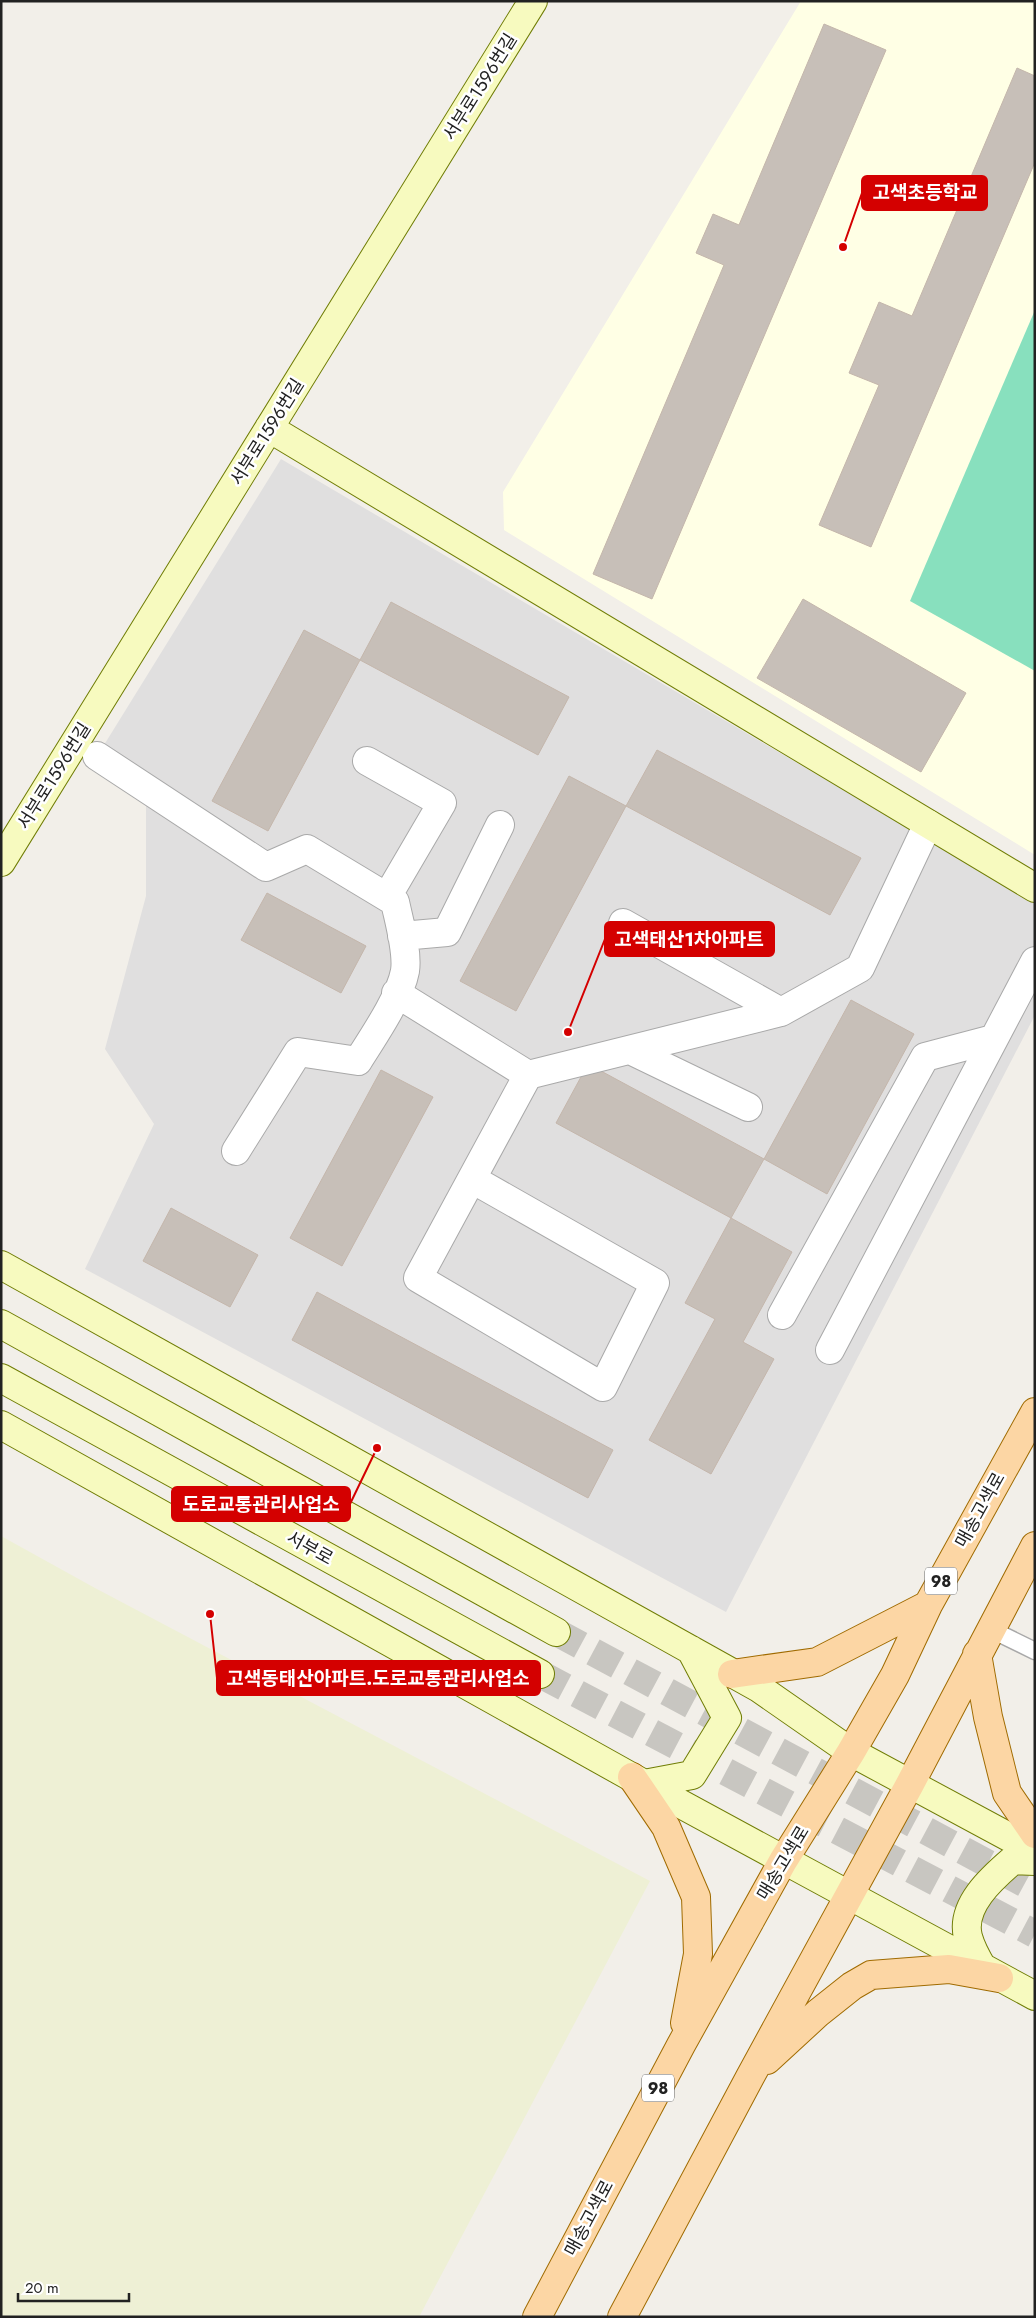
<svg xmlns="http://www.w3.org/2000/svg" width="1036" height="2318" font-family="Jost,'Noto Sans KR',sans-serif">
<rect width="100%" height="100%" fill="#f2efe9"/>
<path fill="#e0dfdf" d="M281 459 1035 903V1015L726 1612 85 1269 154 1124 105 1049 146 896V805L91 766Z"/>
<path fill="#ffffe5" d="M801 1H1035V855L504 530 503 492Z"/>
<path fill="#eef0d5" d="M1 1536 95 1588 650 1881 419 2317H1Z"/>
<path fill="#88e0be" d="M1035 310V671L910 601Z"/>
<path fill="#c7bfb8" stroke="#c4b6ab" d="M824 24 886 50 652 599 593 574 724 265 696 253 713 214 739 225Z
M1017 68 1035 76V162L871 547 819 525 879 385 849 373 879 302 912 316Z
M803 599 966 693 921 772 757 678Z
M391 602 569 697 538 755 360 660Z
M304 630 360 660 268 831 212 801Z
M657 750 861 858 830 915 626 806Z
M569 776 626 806 516 1011 460 981Z
M267 893 366 946 341 993 241 940Z
M851 1000 914 1034 827 1194 764 1159Z
M588 1064 764 1159 731 1218 556 1123Z
M381 1070 433 1097 342 1266 290 1238Z
M171 1208 258 1255 230 1307 143 1261Z
M731 1218 792 1252 743 1342 774 1359 711 1474 649 1440 715 1319 685 1303Z
M317 1292 613 1450 588 1498 292 1340Z"/>
<g fill="none" stroke-linecap="round" stroke-linejoin="round">
<path stroke="#c8c6c1" stroke-width="28" stroke-dasharray="28 14" stroke-linecap="butt" d="M556 1632 1035 1889
M540 1674 1035 1934"/>
<g stroke="#a9a9a9" stroke-width="19">
<path id="lane" d="M990 1629 1035 1651"/>
</g>
<g stroke="#a9a9a9" stroke-width="30">
<path id="street" d="M97 756 266 867 307 849 395 902C399 921 408 952 405 971 400 998 373 1037 358 1061L298 1052 236 1151
M367 761 442 803 387 897
M623 923 781 1012
M402 936 447 932 500 825
M396 993 528 1075 781 1012 860 968 928 824
M630 1050 748 1107
M472 1179 655 1283 603 1387 418 1278 528 1075
M782 1315 925 1057 993 1039
M830 1350 1035 961"/>
</g>
<g stroke="#707d05" stroke-width="30">
<path id="secondary" d="M269 428 1035 888
M1 862 533 1
M1 1265 759 1688 851 1752 1035 1851
M1 1324 556 1632
M1 1378 540 1674
M1 1425 644 1784 1035 1996
M644 1784 692 1775 727 1718 691 1650
M983 1969C977 1959 971 1948 968 1937 960 1906 992 1878 1013 1860L1035 1861"/>
</g>
<g stroke="#a06b00" stroke-width="30">
<path id="primary" d="M977 1654 988 1717 1007 1793 1035 1834
M732 1674 817 1662 928 1605
M632 1777 666 1827 696 1897 698 1954 685 2023
M767 2060 818 2013 852 1986 871 1975 949 1969 999 1978
M537 2317 681 2045 783 1861 851 1752 895 1675 928 1605 1035 1412
M622 2317 750 2077 910 1784 1035 1546"/>
</g>
<use href="#lane" stroke="#fff" stroke-width="16"/>
<use href="#street" stroke="#fff" stroke-width="28"/>
<use href="#secondary" stroke="#f7fabf" stroke-width="28"/>
<use href="#primary" stroke="#fcd6a4" stroke-width="28"/>
</g>
<g text-anchor="middle" stroke-width="5" stroke-linejoin="round" paint-order="stroke">
<g fill="#fff" stroke="#646464" stroke-width="1">
<rect x="925" y="1567.5" width="32" height="27" rx="4"/>
<rect x="642" y="2074.5" width="32" height="27" rx="4"/>
</g>
<g font-size="16" font-weight="bold" fill="#222">
<text x="941" y="1587">98</text>
<text x="658" y="2094">98</text>
</g>
<g font-size="18" fill="#222" stroke="#fff">
<text transform="translate(480 87) rotate(-58)" y="6">서부로1596번길</text>
<text transform="translate(267 432) rotate(-58)" y="6">서부로1596번길</text>
<text transform="translate(54 776) rotate(-58)" y="6">서부로1596번길</text>
<text transform="translate(980 1510) rotate(-61)" y="6">매송고색로</text>
<text transform="translate(310 1548) rotate(29)" y="6">서부로</text>
<text transform="translate(783 1863) rotate(-59)" y="6">매송고색로</text>
<text transform="translate(589 2218) rotate(-62)" y="6">매송고색로</text>
</g>
</g>
<path fill="none" stroke="#d40000" stroke-width="2" d="M843 247L862 193M568 1032L605 939M377 1448L350 1504M210 1614L217 1678"/>
<g fill="#d40000" stroke="#fff" stroke-width="2">
<circle cx="843" cy="247" r="5"/>
<circle cx="568" cy="1032" r="5"/>
<circle cx="377" cy="1448" r="5"/>
<circle cx="210" cy="1614" r="5"/>
</g>
<g fill="#d40000" stroke="#d40000" stroke-width="2">
<rect x="862" y="176" width="125" height="34" rx="5"/>
<rect x="605" y="922" width="169" height="34" rx="5"/>
<rect x="172" y="1487" width="178" height="34" rx="5"/>
<rect x="217" y="1661" width="323" height="34" rx="5"/>
</g>
<g font-size="19" text-anchor="middle" font-weight="bold" fill="#fff">
<text x="925" y="199">고색초등학교</text>
<text x="689" y="946">고색태산1차아파트</text>
<text x="261" y="1511">도로교통관리사업소</text>
<text x="378" y="1685">고색동태산아파트.도로교통관리사업소</text>
</g>
<rect width="1036" height="2318" fill="none" stroke="#222222" stroke-width="5"/>
<path d="M18 2293v8h111v-8" fill="none" stroke="#222222" stroke-width="2.5"/>
<text x="25" y="2293" font-size="15" fill="#222222" stroke="#ffffff" stroke-width="4" paint-order="stroke">20 m</text>
</svg>
